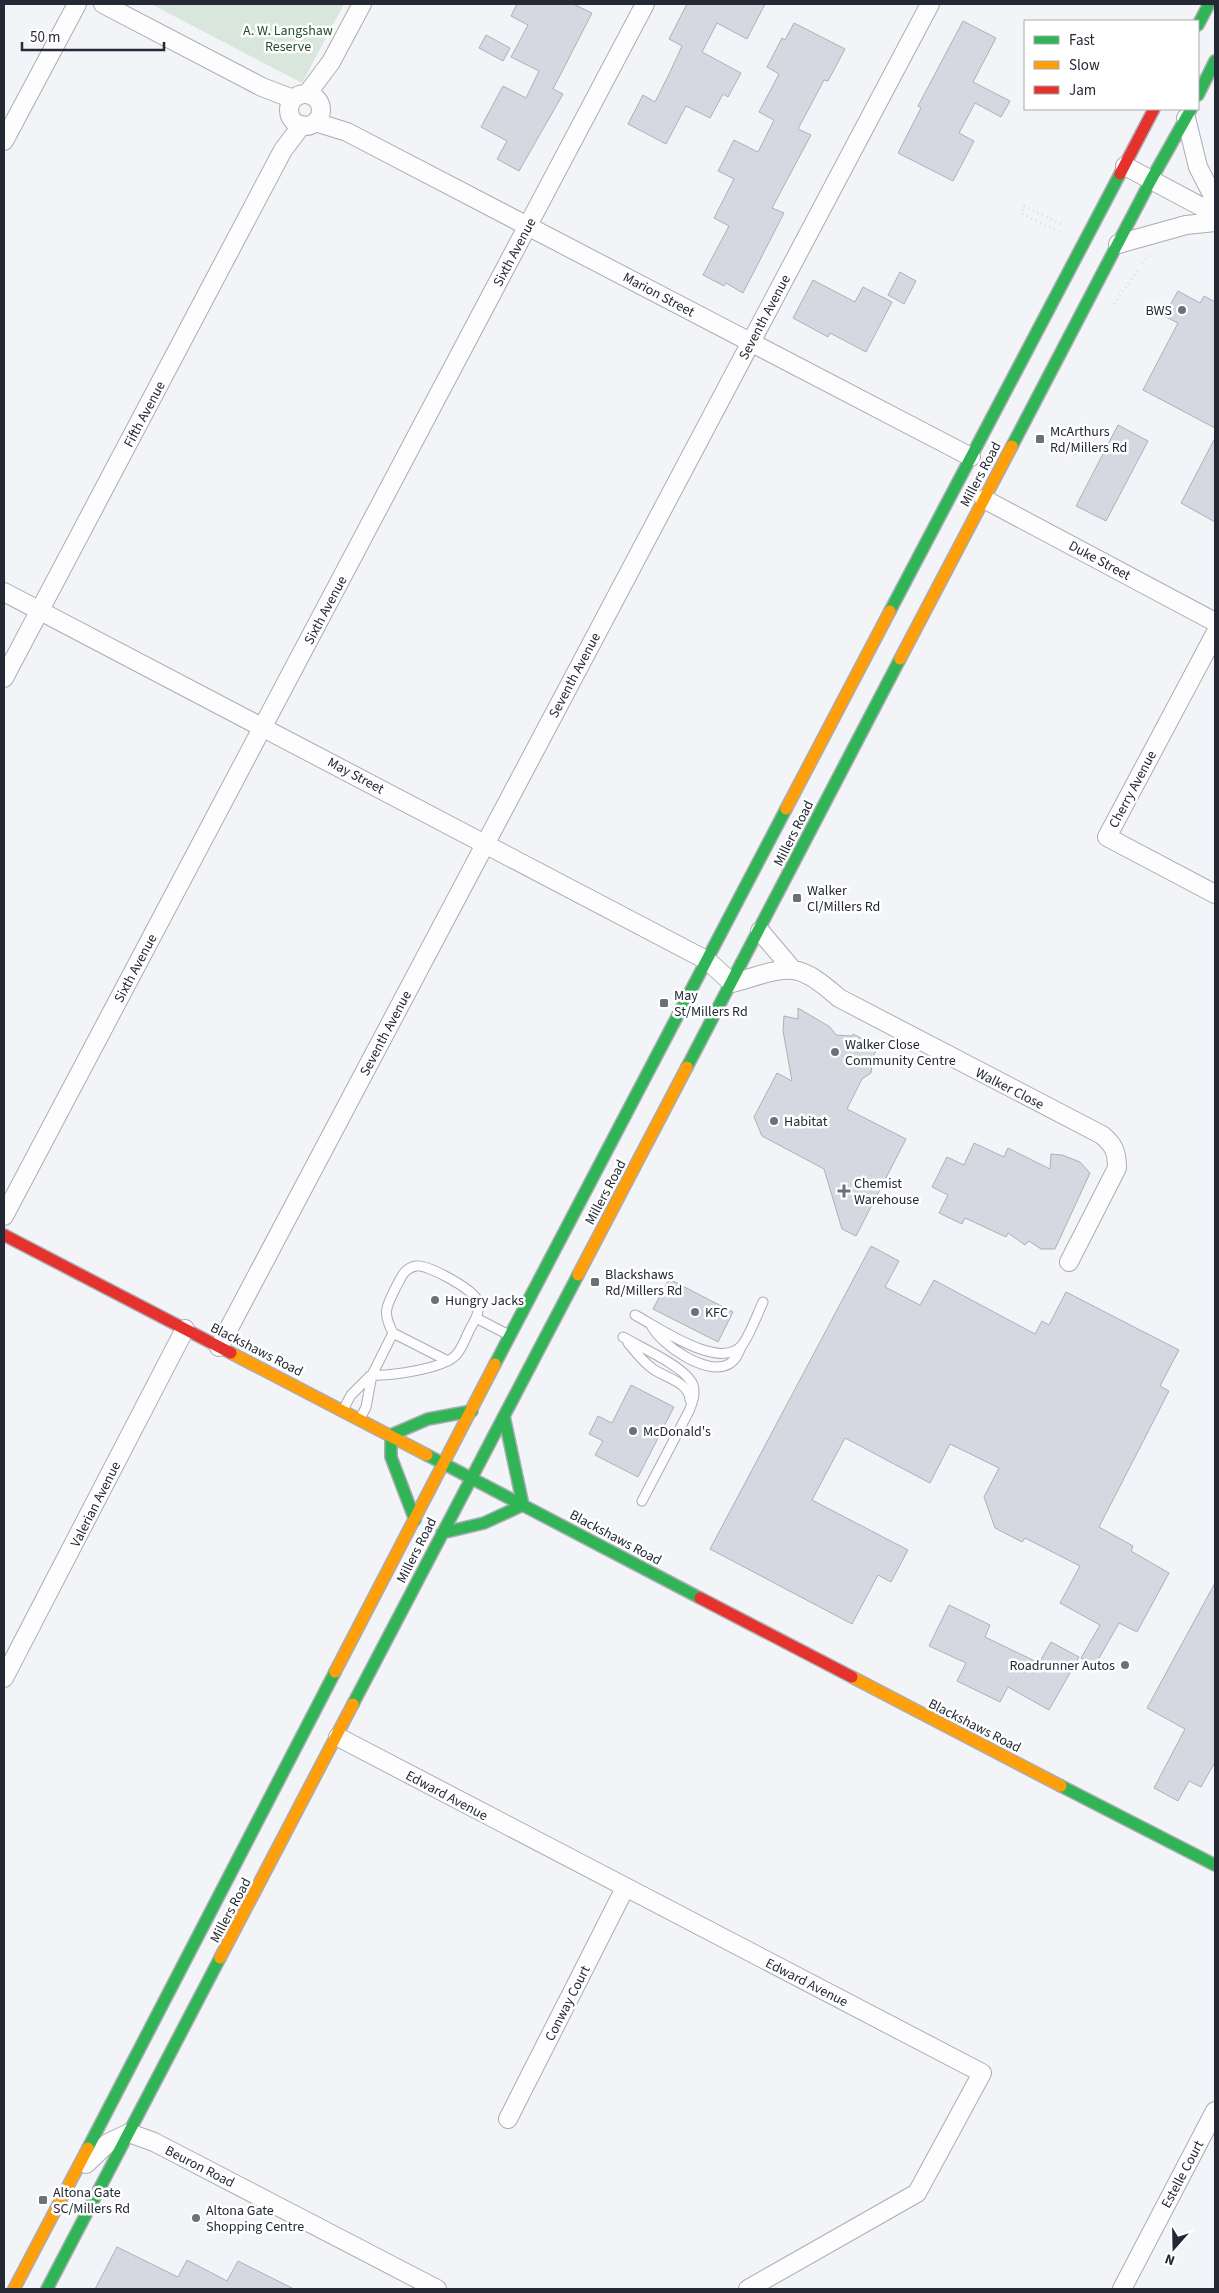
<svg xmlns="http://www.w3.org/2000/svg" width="1219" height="2293" font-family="'Source Sans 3',sans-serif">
<rect width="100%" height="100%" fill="#f2f4f8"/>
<path fill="#d8e6db" d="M151 4H344L302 83Z"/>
<path fill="#d5d8e0" stroke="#adb0b8" d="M517 4H573L592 13 553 89 563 94 519 171 497 159 507 141 481 127 503 86 526 98 539 71 511 57 528 25 511 16Z
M687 4H765L747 39 717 23 702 52 741 73 728 97 723 94 710 118 686 106 666 144 628 124 643 95 655 102 670 72 682 46 669 39Z
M963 21 996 38 973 82 1010 101 1001 117 975 103 959 133 974 141 953 181 898 153 921 108 918 106Z
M794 23 845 49 828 81 824 80 798 129 811 135 772 208 784 213 743 293 726 283 724 286 703 275 729 226 714 218 734 179 718 171 734 140 758 152 774 120 759 112 779 74 767 67 782 38 785 40Z
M486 35 510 48 503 61 479 48Z
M900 272 916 281 904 304 888 295Z
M813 280 855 302 863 287 892 302 866 352 830 333 828 337 793 318Z
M1178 291 1200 303 1204 296 1215 302V428L1143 390 1178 323 1164 316Z
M1118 425 1148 441 1106 521 1076 506Z
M1215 438V522L1181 503Z
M798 1008 830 1027 836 1035 852 1036 853 1034 878 1047 873 1057 871 1073 862 1079 847 1109 906 1139 856 1236 842 1229 824 1169 762 1136 754 1117 777 1073 792 1081 783 1031 784 1016 798 1019Z
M974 1143 1004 1157 1008 1148 1050 1169 1051 1154 1062 1155 1080 1162 1090 1173 1055 1249H1041L1029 1241 1025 1245 1008 1233 1006 1237 965 1218 962 1224 939 1213 948 1195 932 1187 947 1157 964 1165Z
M871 1246 899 1261 885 1287 920 1305 934 1280 1035 1334 1042 1321 1049 1325 1066 1292 1179 1350 1160 1386 1169 1391 1099 1527 1133 1546 1131 1551 1169 1573 1137 1632 1119 1623 1095 1665 1081 1658 1100 1625 1060 1603 1080 1566 1025 1538 1022 1542 995 1528 984 1497 999 1468 950 1444 930 1483 845 1438 812 1500 908 1550 891 1582 878 1575 852 1624 710 1549Z
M669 1279 733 1312 718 1342 653 1309Z
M631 1385 674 1407 638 1477 595 1455 603 1441 589 1434 598 1416 612 1423Z
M1215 1583V1762L1201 1787 1189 1781 1178 1801 1154 1788 1185 1729 1147 1708Z
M949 1605 990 1625 985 1637 1039 1663 1051 1642 1079 1657 1049 1710 1008 1687 1000 1702 957 1681 966 1663 929 1646Z
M117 2247 178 2277 187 2260 227 2281 238 2261 294 2289H95Z"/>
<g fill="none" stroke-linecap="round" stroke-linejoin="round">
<g stroke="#aaadb4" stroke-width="11">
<path id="lane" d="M635 1315C658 1327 722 1373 743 1344 751 1332 757 1315 763 1302
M476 1318 507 1334
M651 1325C660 1344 707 1377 729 1364 736 1360 739 1352 742 1345
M623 1337C640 1347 686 1367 693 1385 696 1394 692 1403 689 1411L642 1501
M628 1343C636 1352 643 1362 653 1369 666 1378 689 1382 690 1400
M372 1375C390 1376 443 1369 456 1355 462 1349 466 1337 470 1329 475 1320 481 1311 477 1300 473 1289 427 1264 416 1266 404 1268 401 1278 396 1287 386 1307 382 1312 393 1333
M343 1410 351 1395 370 1376
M360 1419 366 1407 372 1375 393 1333 448 1361"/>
</g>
<g stroke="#aaadb4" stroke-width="20">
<path id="street" d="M103 4 262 87 293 99
M307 94 331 62 362 4
M289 110a16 16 0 1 1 32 0a16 16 0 1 1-32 0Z
M1186 118 1198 167 1215 200
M315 122 347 132 971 457
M4 141 77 4
M1125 166 1215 214
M1118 244 1186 225 1215 222
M984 499 1215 622
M4 592 708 961 732 983C750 979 774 968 793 970 810 972 827 988 839 998L1102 1135C1114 1145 1117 1152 1117 1168L1069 1262
M1215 634 1107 837 1215 894
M4 678 283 150 302 125
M760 931 793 970
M4 1216 645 4
M219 1347 930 4
M4 1678 185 1329
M338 1737 982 2073 917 2193 748 2289
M508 2119 625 1888
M86 2164 108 2143 129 2133 154 2142 437 2289
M1122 2289 1215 2111"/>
</g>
<g stroke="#aaadb4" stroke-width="14">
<path id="fast" d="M1198 25 1209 4
M1198 95 1215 61
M1012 446 1151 180 1191 109
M890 611 1120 174
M687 1067 900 659
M495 1364 786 809
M504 1416 523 1505
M391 1435V1457L415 1520
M391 1435 428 1419 472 1411
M427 1455 700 1598
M442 1533 484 1523 523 1505
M353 1704 578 1275
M1061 1786 1215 1865
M88 2148 335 1672
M47 2289 220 1958"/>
</g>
<g stroke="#aaadb4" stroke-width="14">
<path id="slow" d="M900 659 1012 446
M786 809 890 611
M578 1275 687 1067
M231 1353 427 1455
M335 1672 495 1364
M852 1677 1061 1786
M220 1958 353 1704
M14 2289 88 2148"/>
</g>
<g stroke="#aaadb4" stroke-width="14">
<path id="jam" d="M1120 174 1154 109
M4 1235 231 1353
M700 1598 852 1677"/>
</g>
<path stroke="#dfe0e1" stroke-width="3" stroke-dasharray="1 4" stroke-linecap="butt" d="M1059 232 1021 213 1024 206 1061 224
M1142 263 1150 255
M1114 304 1138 270"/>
<use href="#lane" stroke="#fdfdfe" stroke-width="9"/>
<use href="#street" stroke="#fdfdfe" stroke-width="18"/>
<use href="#fast" stroke="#30b455" stroke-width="11"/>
<use href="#slow" stroke="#ff9f0a" stroke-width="11"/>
<use href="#jam" stroke="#e5322d" stroke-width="11"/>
</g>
<g fill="#6c7079" stroke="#fff" stroke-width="2">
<circle cx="1182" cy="310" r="5"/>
<rect x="1035" y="434" width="10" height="10" rx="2.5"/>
<rect x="792" y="893" width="10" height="10" rx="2.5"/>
<rect x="659" y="998" width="10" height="10" rx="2.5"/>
<circle cx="835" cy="1052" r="5"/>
<circle cx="774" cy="1121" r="5"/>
<path d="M841.5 1183.5h5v5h5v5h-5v5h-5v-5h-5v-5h5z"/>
<rect x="590" y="1277" width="10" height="10" rx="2.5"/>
<circle cx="435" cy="1300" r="5"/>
<circle cx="695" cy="1312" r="5"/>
<circle cx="633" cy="1431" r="5"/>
<circle cx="1125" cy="1665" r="5"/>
<rect x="38" y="2195" width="10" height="10" rx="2.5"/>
<circle cx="196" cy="2218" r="5"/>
</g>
<g text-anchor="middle" stroke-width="5" stroke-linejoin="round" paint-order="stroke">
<g font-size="14" fill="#26502d" stroke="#fff">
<text x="288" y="35">A. W. Langshaw<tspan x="288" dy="16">Reserve</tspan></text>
</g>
<g font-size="14" fill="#242935" stroke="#fff">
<text transform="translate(514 252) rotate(-62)" y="5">Sixth Avenue</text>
<text transform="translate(659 294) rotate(28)" y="5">Marion Street</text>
<text transform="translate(764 317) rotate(-62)" y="5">Seventh Avenue</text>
<text transform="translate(144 414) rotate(-62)" y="5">Fifth Avenue</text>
<text transform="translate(980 474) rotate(-62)" y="5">Millers Road</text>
<text transform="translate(1100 560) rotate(28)" y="5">Duke Street</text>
<text transform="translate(325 610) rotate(-62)" y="5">Sixth Avenue</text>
<text transform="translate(574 675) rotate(-62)" y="5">Seventh Avenue</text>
<text transform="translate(356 775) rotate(28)" y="5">May Street</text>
<text transform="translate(1132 789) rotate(-62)" y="5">Cherry Avenue</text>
<text transform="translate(793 833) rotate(-63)" y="5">Millers Road</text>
<text transform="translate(135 968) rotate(-62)" y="5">Sixth Avenue</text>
<text transform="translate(385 1033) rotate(-62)" y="5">Seventh Avenue</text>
<text transform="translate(1010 1088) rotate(27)" y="5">Walker Close</text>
<text transform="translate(605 1192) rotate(-62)" y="5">Millers Road</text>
<text transform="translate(257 1349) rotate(27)" y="5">Blackshaws Road</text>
<text transform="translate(95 1504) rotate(-63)" y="5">Valerian Avenue</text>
<text transform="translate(616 1537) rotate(28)" y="5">Blackshaws Road</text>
<text transform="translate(416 1550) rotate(-63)" y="5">Millers Road</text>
<text transform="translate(975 1725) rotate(27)" y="5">Blackshaws Road</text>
<text transform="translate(447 1795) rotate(28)" y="5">Edward Avenue</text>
<text transform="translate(230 1910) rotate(-62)" y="5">Millers Road</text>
<text transform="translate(807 1982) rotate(27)" y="5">Edward Avenue</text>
<text transform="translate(567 2003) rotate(-63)" y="5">Conway Court</text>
<text transform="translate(200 2166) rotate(27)" y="5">Beuron Road</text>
<text transform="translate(1182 2174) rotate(-62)" y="5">Estelle Court</text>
</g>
<g font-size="14" fill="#242935" stroke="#fff" text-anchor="start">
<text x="1172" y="315" text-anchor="end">BWS</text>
<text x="1050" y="436">McArthurs<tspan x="1050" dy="16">Rd/Millers Rd</tspan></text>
<text x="807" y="895">Walker<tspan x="807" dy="16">Cl/Millers Rd</tspan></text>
<text x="674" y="1000">May<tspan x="674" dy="16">St/Millers Rd</tspan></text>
<text x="845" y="1049">Walker Close<tspan x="845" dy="16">Community Centre</tspan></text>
<text x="784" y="1126">Habitat</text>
<text x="854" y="1188">Chemist<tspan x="854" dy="16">Warehouse</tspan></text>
<text x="605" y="1279">Blackshaws<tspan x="605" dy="16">Rd/Millers Rd</tspan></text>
<text x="445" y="1305">Hungry Jacks</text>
<text x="705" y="1317">KFC</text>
<text x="643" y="1436">McDonald's</text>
<text x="1115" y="1670" text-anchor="end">Roadrunner Autos</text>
<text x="53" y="2197">Altona Gate<tspan x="53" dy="16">SC/Millers Rd</tspan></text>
<text x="206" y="2215">Altona Gate<tspan x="206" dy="16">Shopping Centre</tspan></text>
</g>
</g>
<rect width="1219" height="2293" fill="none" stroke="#242935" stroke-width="10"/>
<rect x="1024" y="20" width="175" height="90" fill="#ffffff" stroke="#a7a9ae"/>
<rect x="1034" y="36" width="25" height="8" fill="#30b455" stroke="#a7a9ae"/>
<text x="1069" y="45" font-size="15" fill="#242935">Fast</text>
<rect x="1034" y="61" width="25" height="8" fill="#ff9f0a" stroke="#a7a9ae"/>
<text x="1069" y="70" font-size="15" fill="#242935">Slow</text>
<rect x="1034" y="86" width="25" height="8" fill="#e5322d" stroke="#a7a9ae"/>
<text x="1069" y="95" font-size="15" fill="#242935">Jam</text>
<g transform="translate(1174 2248) rotate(200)" stroke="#ffffff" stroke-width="4" paint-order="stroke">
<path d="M0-4L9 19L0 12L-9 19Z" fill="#242935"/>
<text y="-8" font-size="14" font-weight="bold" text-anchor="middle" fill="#242935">N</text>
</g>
<path d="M22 42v8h142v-8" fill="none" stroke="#242935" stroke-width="2.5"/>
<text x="30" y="42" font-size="15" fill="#242935" stroke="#ffffff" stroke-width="4" paint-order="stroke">50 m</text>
</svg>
